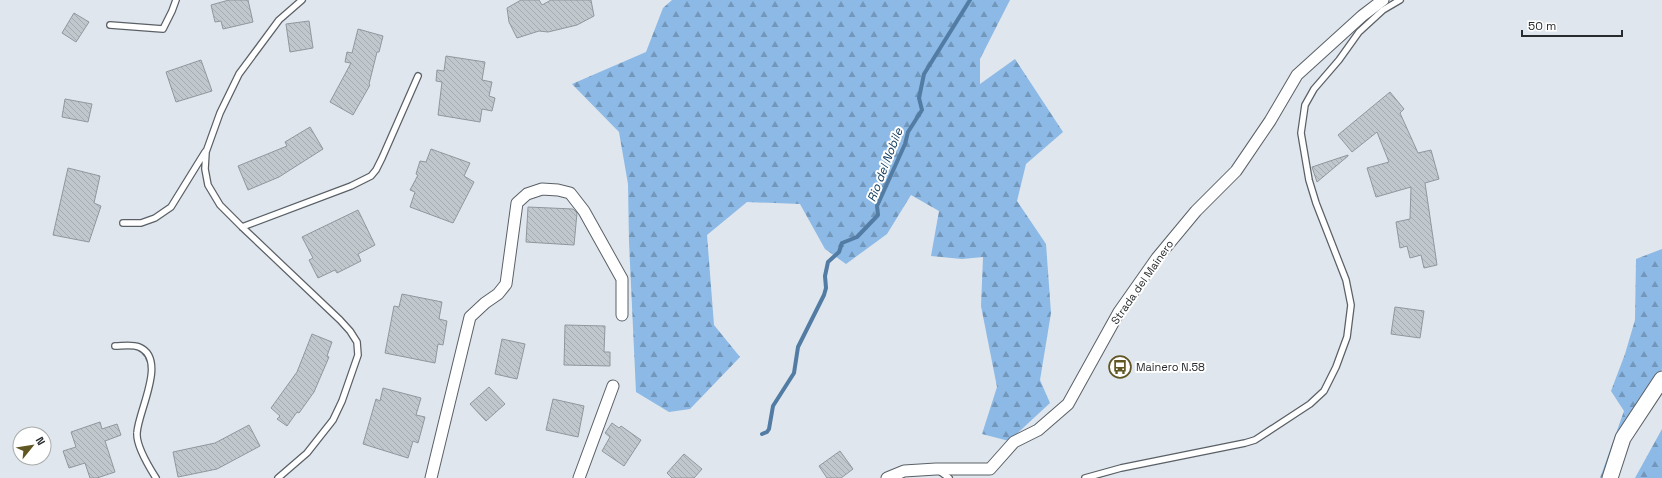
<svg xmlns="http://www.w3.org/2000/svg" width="1662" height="478" font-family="'Space Grotesk',sans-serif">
<defs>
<pattern id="forest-firs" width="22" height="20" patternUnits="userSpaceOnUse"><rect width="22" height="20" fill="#8cb9e5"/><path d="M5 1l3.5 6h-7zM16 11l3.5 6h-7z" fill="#7297ba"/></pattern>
<pattern id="building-back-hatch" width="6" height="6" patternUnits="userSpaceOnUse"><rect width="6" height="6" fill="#c0c7cd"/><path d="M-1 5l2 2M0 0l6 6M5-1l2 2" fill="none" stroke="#a5abb0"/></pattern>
</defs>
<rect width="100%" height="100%" fill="#dfe6ed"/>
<path fill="url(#forest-firs)" d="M672 0H1010L980 59V84L1015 59 1063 132 1026 164 1017 201 1046 244 1051 313 1040 380 1050 403 1009 441 982 434 997 387 981 306 983 257 962 259 931 256 939 211 911 195 887 234 846 264 825 249 800 204 747 202 707 235 714 325 740 357 690 409 669 412 636 392 629 242 628 184 619 132 572 84 646 52 663 8Z
M1662 249V369L1620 436 1604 478H1600L1624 411 1611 391 1625 354 1635 320 1636 259Z
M1662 429V478H1635Z"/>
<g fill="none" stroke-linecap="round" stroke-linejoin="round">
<path stroke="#527ca4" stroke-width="4" d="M762 434 767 432 769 429 773 406 794 373 798 347 824 295 826 288 825 276 828 262 839 252 842 243 857 237 878 215 877 206 905 144 908 132 922 110 919 98 924 74 970 0"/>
</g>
<path fill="url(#building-back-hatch)" stroke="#90979d" d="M229 0H248L253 22 223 29 221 21 215 22 211 5Z
M521 0H539L542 5 551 0H591L594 16 577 25 548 32 539 31 517 38 509 22 507 8Z
M74 13 89 22 76 42 62 33Z
M309 21 313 48 290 52 286 24Z
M358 29 383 36 379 52H377L369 84 370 85 353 115 330 102 351 63 345 62 347 52 352 53Z
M446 56 485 62 482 80 492 82 489 96 495 98 492 111 482 109 480 122 438 115 442 82 436 81 437 70 444 71Z
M201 60 212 91 176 102 166 72Z
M1390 92 1404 109 1400 113 1418 153 1431 150 1439 179 1425 183 1437 265 1424 268 1421 255 1410 258 1407 246 1400 248 1396 222 1410 219 1411 187 1376 197 1367 168 1389 162 1377 132 1352 152 1338 135Z
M65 99 92 104 88 122 62 117Z
M310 127 323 149 279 177 248 190 238 166 287 146 285 142Z
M431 149 470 163 464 176 474 182 453 223 410 207 415 192 410 190 418 175 416 174 420 161 426 162Z
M1348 155V156L1317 182 1312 167Z
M68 168 100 176 94 203 101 206 89 242 53 235Z
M528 207 573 209 577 213 574 245 526 242Z
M358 210 375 245 358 254 361 261 337 273 335 270 318 278 309 260 313 258 302 237Z
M402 294 442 302 439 319 447 321 443 345 438 344 435 363 385 353 394 306 399 307Z
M1395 307 1424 311 1420 338 1391 334Z
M565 325 605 326 604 352H610V366L564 365Z
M312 334 332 342 327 356 329 357 314 392 299 413 297 412 287 426 277 419 280 416 271 408 297 372Z
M502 339 525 344 517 379 495 374Z
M489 387 505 404 486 421 470 404Z
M383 388 421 398 416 415 425 417 418 443 413 441 408 458 363 444 376 399 380 401Z
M553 399 584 406 578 437 546 430Z
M100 422 102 429 117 424 121 435 105 441 115 472 97 478H90L85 463 69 468 63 451 76 447 71 432Z
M612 423 619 428 621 426 641 440 624 466 602 451 610 437 605 433Z
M249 425 260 446 217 469 178 477 173 452 215 443Z
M840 451 853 469 841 478H827L819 466Z
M684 454 702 469 694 478H672L667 473Z"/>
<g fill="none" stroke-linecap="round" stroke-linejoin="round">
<g stroke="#5a6066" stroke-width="8">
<path id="lane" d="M110 25 163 29 172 11 176 0
M123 223H141L155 218 171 207 205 152
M242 227 351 186 371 176 376 170 382 158 418 76
M115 346C122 346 132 344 139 347 168 359 138 411 137 433 136 446 149 467 156 478
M938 470 949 478
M278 478 307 453 333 420 342 401 358 355 357 342 350 331 340 320 242 227 220 205 208 185 205 169 206 152 220 113 239 74 279 20 302 0
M1085 478 1121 468 1245 443 1255 440 1310 404 1324 391 1336 367 1347 337 1351 305 1346 280 1316 203 1309 180 1301 133 1305 105 1314 89 1339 60 1359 32 1383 10 1400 0"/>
</g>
<g stroke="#5a6066" stroke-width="13">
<path id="street" d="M431 478 470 317 485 303 498 294 506 284 517 203 527 194 542 189 558 190 570 193 584 211 622 279V315
M579 478 613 386
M887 478 904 471 936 469H990L1014 442 1038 430 1068 404 1119 312 1157 258 1196 211 1236 171 1270 121 1297 75 1362 16 1383 0"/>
</g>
<g stroke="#5a6066" stroke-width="17">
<path id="secondary" d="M1610 478 1623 438 1662 379"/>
</g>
<use href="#lane" stroke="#fff" stroke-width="5.5"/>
<use href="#street" stroke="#fff" stroke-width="11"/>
<use href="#secondary" stroke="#fff" stroke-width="15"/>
</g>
<defs>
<g id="bus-ring" transform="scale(1.15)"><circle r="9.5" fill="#fff" stroke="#615723" stroke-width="1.5"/><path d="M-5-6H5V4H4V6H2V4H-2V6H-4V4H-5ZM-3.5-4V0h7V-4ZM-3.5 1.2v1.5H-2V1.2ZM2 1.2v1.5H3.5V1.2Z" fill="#615723"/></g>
</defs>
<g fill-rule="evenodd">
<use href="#bus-ring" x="1120" y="367"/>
</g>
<g text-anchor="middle" stroke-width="4" stroke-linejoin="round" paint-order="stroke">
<g font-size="11" fill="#292c2e" stroke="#fff">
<text transform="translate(1142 282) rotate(-55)" y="4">Strada del Mainero</text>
</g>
<g font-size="11" fill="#292c2e" stroke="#fff" text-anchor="start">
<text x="1136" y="371">Mainero N.58</text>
</g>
<g font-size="12" font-style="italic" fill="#07355a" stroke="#fff">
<text transform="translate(885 165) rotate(-69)" y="4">Rio del Nobile</text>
</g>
</g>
<g transform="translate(32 446) rotate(60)"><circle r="19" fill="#ffffff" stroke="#a9abab"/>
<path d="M0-3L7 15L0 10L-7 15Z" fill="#615723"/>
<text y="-6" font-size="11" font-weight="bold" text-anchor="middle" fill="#292c2e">N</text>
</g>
<path d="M1522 30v6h100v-6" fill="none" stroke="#292c2e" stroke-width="2"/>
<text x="1528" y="30" font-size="12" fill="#292c2e" stroke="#ffffff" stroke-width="3" paint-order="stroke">50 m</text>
</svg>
